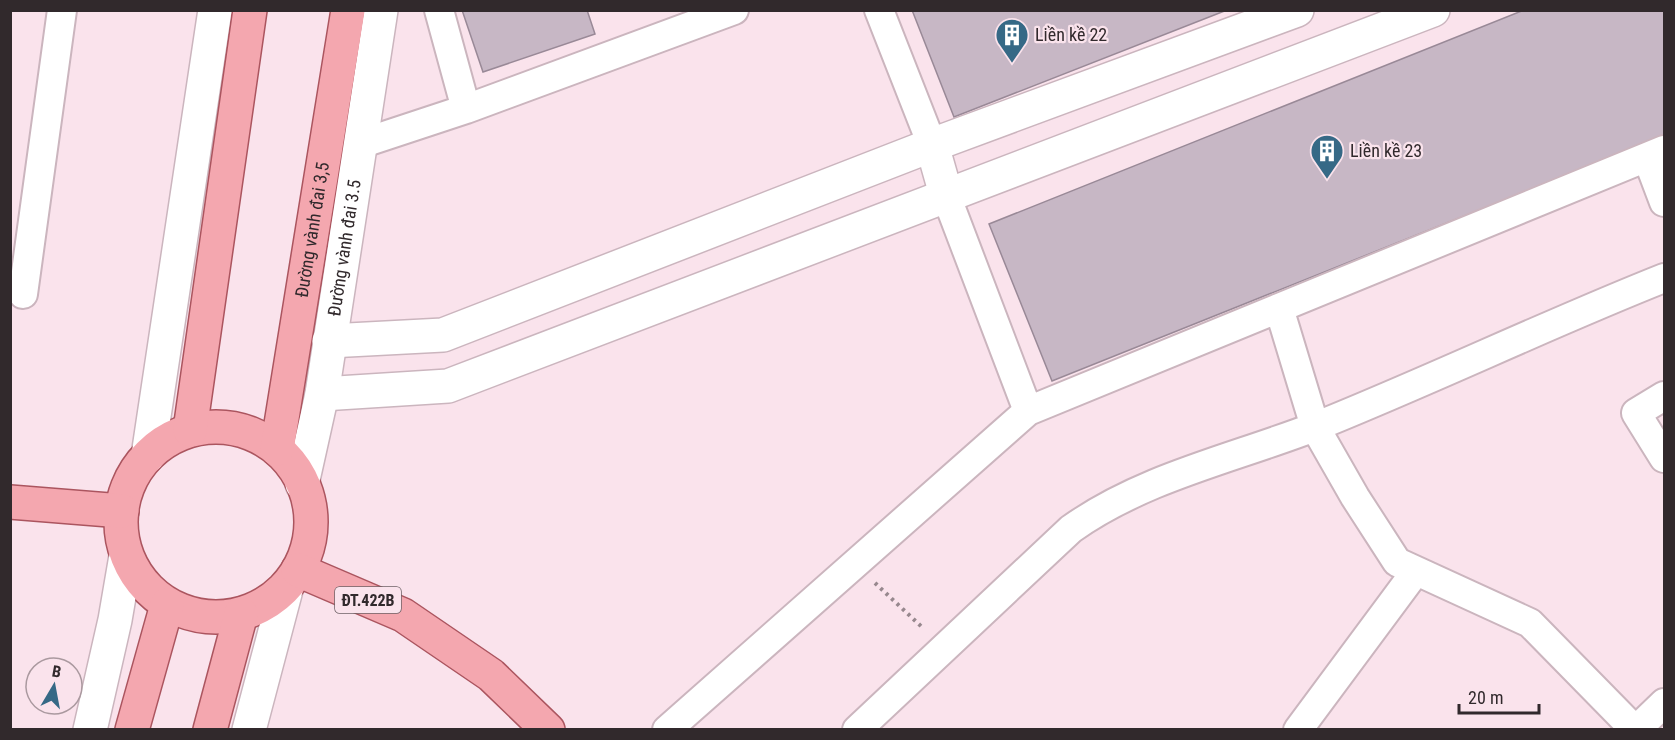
<svg xmlns="http://www.w3.org/2000/svg" width="1675" height="740" font-family="'Roboto Condensed',sans-serif">
<rect width="100%" height="100%" fill="#fae3ec"/>
<path fill="#c7b7c5" stroke="#998997" stroke-width="1.5" d="M462 10H587L595 34 483 72Z
M912 10H1227L954 117Z
M1524 10H1664V136L1052 381 989 224Z"/>
<g fill="none" stroke-linecap="round" stroke-linejoin="round">
<g stroke="#cbb5be" stroke-width="32">
<path id="street" d="M439 10 466 109
M879 10 932 145
M360 144 466 109 734 10
M1647 157 1664 202
M947 198 1028 411
M23 294 62 10
M1279 308 1315 427 1355 497 1397 562 1530 623 1635 730
M1664 396 1636 413 1664 458
M667 730 1028 411 1664 150
M857 730 1071 529C1144 477 1235 458 1317 426 1434 379 1548 324 1664 278
M1298 730 1416 571
M1636 730 1664 703"/>
</g>
<g stroke="#cbb5be" stroke-width="36">
<g id="secondary">
<path d="M932 145 947 198"/>
<path d="M329 341 443 335 932 145 1297 10"/>
<path d="M322 394 448 386 1433 10"/>
<path d="M148 456 215 10"/>
<path id="s1" d="M302 484 322 394 381 10"/>
<path d="M90 730 115 620 126 556"/>
<path d="M249 730 287 586"/>
</g>
</g>
<g stroke="#ab555f" stroke-width="36">
<g id="primary">
<circle cx="216" cy="522" r="95"/>
<path d="M190 430 250 10"/>
<path id="s2" d="M277 449 348 10"/>
<path d="M10 502 122 511"/>
<path d="M298 570 403 615 491 675 548 730"/>
<path d="M132 730 167 605"/>
<path d="M210 730 241 614"/>
</g>
</g>
<path stroke="#97888e" stroke-width="4" stroke-dasharray="3 4.5" stroke-linecap="butt" d="M875 583 924 629"/>
<use href="#street" stroke="#fff" stroke-width="28"/>
<use href="#secondary" stroke="#fff" stroke-width="33"/>
<use href="#primary" stroke="#f4a7af" stroke-width="33"/>
</g>
<defs>
<g id="building-pin" transform="scale(1.725)"><path d="M0 17L-7.5 6A9.5 9.5 0 1 1 7.5 6Z" fill="#366986" stroke="#fae3ec"/><path d="M-4-6H4V6H1V3H-1V6H-4ZM-2.5-4.3h1.7v1.8h-1.7ZM.8-4.3h1.7v1.8H.8ZM-2.5-1h1.7V.8h-1.7ZM.8-1h1.7V.8H.8Z" fill="#fff"/></g>
</defs>
<g fill-rule="evenodd">
<use href="#building-pin" x="1012" y="35"/>
<use href="#building-pin" x="1327" y="151"/>
</g>
<g text-anchor="middle" stroke-width="4.5" stroke-linejoin="round" paint-order="stroke">
<rect fill="#fae3ec" stroke="#6d6166" stroke-width="1.5" x="335" y="587" width="66" height="26" rx="4.5"/>
<g font-size="16" font-weight="bold" fill="#31292c">
<text x="368" y="606">ĐT.422B</text>
</g>
<g font-size="18" fill="#31292c" stroke="#fae3ec" text-anchor="start">
<text x="1035" y="41">Liền kề 22</text>
<text x="1350" y="157">Liền kề 23</text>
</g>
<g font-size="18" fill="#31292c" stroke="#fae3ec">
<text dy="6" stroke="none"><textPath href="#s2" startOffset="222">Đường vành đai 3,5</textPath></text>
<text dy="6" stroke="none"><textPath href="#s1" startOffset="240">Đường vành đai 3.5</textPath></text>
</g>
</g>
<rect width="1675" height="740" fill="none" stroke="#31292c" stroke-width="24"/>
<g transform="translate(54 686) rotate(10)"><circle r="28" fill="#fae3ec" stroke="#aa999f" stroke-width="1.5"/>
<path d="M0-4.5L10 22L0 15L-10 22Z" fill="#366986"/>
<text y="-9" font-size="16" font-weight="bold" text-anchor="middle" fill="#31292c">B</text>
</g>
<path d="M1459 704v9h80v-9" fill="none" stroke="#31292c" stroke-width="3"/>
<text x="1468" y="704" font-size="18" fill="#31292c" stroke="#fae3ec" stroke-width="4.5" paint-order="stroke">20 m</text>
</svg>
